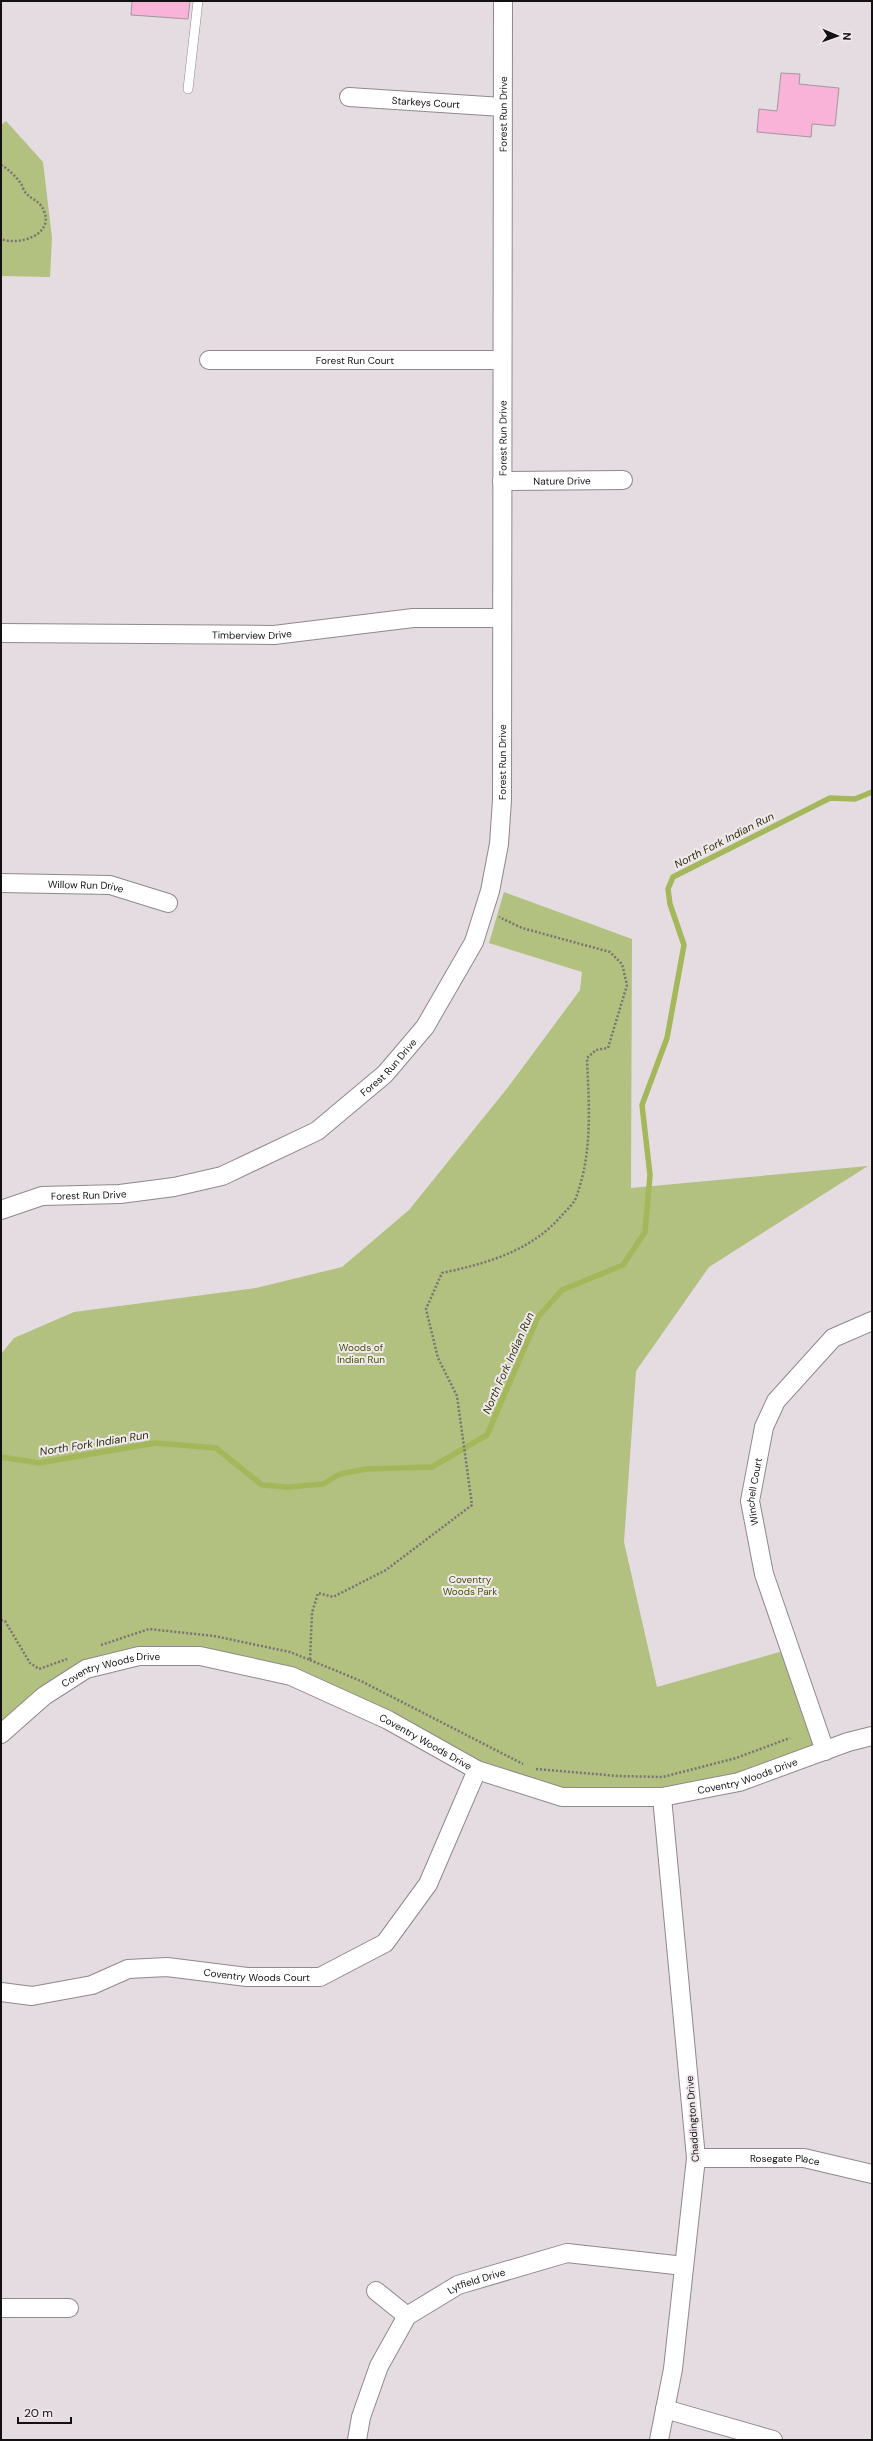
<svg xmlns="http://www.w3.org/2000/svg" width="873" height="2441" font-family="'DM Sans',sans-serif">
<rect width="100%" height="100%" fill="#e4dce0"/>
<path fill="#b2c17f" d="M6 121 43 162 52 238 50 277 1 276V125Z
M504 892 632 939 631 1188 868 1166 709 1267 636 1371 624 1542 657 1687 790 1649 825 1751 662 1797H562L477 1770 291 1676 200 1656 86 1669 1 1724V1354L14 1338 74 1312 256 1288 342 1267 409 1210 509 1086 580 990 582 972 489 943Z"/>
<g fill="none" stroke-linecap="round" stroke-linejoin="round">
<path stroke="#a4b75b" stroke-width="5.5" d="M1 1457 39 1463 155 1443 216 1448 262 1485 288 1487 323 1484 340 1474 366 1469 432 1467 487 1435 538 1317 562 1290 623 1265 645 1232 650 1175 642 1105 667 1038 684 945 670 904 668 889 673 877 830 798 855 799 872 792"/>
</g>
<path fill="#f9b2d8" stroke="#a0989c" d="M132 1H190L188 19 131 15Z
M781 73 800 74 799 84 839 88 835 126 812 124 811 137 757 132 759 109 777 111Z"/>
<g fill="none" stroke-linecap="round" stroke-linejoin="round">
<g stroke="#90888c" stroke-width="10">
<path id="service" d="M188 89 198 1"/>
</g>
<g stroke="#90888c" stroke-width="20">
<g id="minor">
<path id="s1" d="M349 97 502 107"/>
<path id="s2" d="M209 360H502"/>
<path id="s3" d="M502 481 623 480"/>
<path id="s4" d="M1 633 274 635 413 618H502"/>
<path id="s5" d="M1 883 110 885 168 903"/>
<path id="s6" d="M1 1210 42 1196 120 1194 174 1187 222 1176 317 1131 385 1074 425 1027 474 942 490 891 499 844 502 800 503 1"/>
<path id="s7" d="M1 1734 44 1696 86 1669 139 1656H200L291 1676 388 1720 477 1770 562 1797H662L739 1782 848 1742 872 1736"/>
<path id="s8" d="M825 1751 764 1574 750 1501 764 1427 776 1401 833 1338 872 1321"/>
<path id="s9" d="M1 1992 32 1996 92 1985 128 1969 167 1967 247 1977H320L385 1943 428 1884 477 1770"/>
<path id="s10" d="M696 2158H804L872 2174"/>
<path d="M376 2291 407 2316"/>
<path d="M1 2308H69"/>
<path d="M665 2409 773 2440"/>
<path id="s11" d="M357 2440 361 2417 379 2366 407 2316 458 2285 567 2253 684 2266"/>
<path d="M659 2440 673 2369 696 2158 662 1797"/>
</g>
</g>
<path stroke="#797376" stroke-width="2.5" stroke-dasharray="2 2" stroke-linecap="butt" d="M1 165C8 169 17 177 21 184 23 186 23 190 25 192 31 200 40 200 44 211 54 235 19 246 1 239
M1 1620 5 1621 30 1663 39 1669 67 1659
M101 1645 149 1629 214 1636 290 1652 310 1660 312 1613 318 1593 333 1597 386 1570 472 1505 457 1396 438 1358 426 1309 442 1273C488 1263 532 1251 563 1214 567 1210 572 1205 575 1200 593 1155 589 1106 587 1058L596 1050 608 1048 627 985 622 964 610 952 522 928 499 917
M310 1660 361 1681 523 1764
M536 1769 618 1776 663 1777 736 1758 790 1738"/>
<use href="#service" stroke="#fff" stroke-width="9"/>
<use href="#minor" stroke="#fff" stroke-width="18"/>
</g>
<g text-anchor="middle" stroke-width="4" stroke-linejoin="round" paint-order="stroke">
<g font-size="10" fill="#131011" stroke="#f1e9ed">
<text dy="4" stroke="none"><textPath href="#s1" startOffset="77">Starkeys Court</textPath></text>
<text dy="4" stroke="none"><textPath href="#s6" startOffset="1410">Forest Run Drive</textPath></text>
<text dy="4" stroke="none"><textPath href="#s2" startOffset="146">Forest Run Court</textPath></text>
<text dy="4" stroke="none"><textPath href="#s6" startOffset="1086">Forest Run Drive</textPath></text>
<text dy="4" stroke="none"><textPath href="#s3" startOffset="60">Nature Drive</textPath></text>
<text dy="4" stroke="none"><textPath href="#s4" startOffset="251">Timberview Drive</textPath></text>
<text dy="4" stroke="none"><textPath href="#s6" startOffset="762">Forest Run Drive</textPath></text>
<text dy="4" stroke="none"><textPath href="#s5" startOffset="85">Willow Run Drive</textPath></text>
<text dy="4" stroke="none"><textPath href="#s6" startOffset="426">Forest Run Drive</textPath></text>
<text dy="4" stroke="none"><textPath href="#s6" startOffset="90">Forest Run Drive</textPath></text>
<text dy="4" stroke="none"><textPath href="#s8" startOffset="271">Winchell Court</textPath></text>
<text dy="4" stroke="none"><textPath href="#s7" startOffset="131">Coventry Woods Drive</textPath></text>
<text dy="4" stroke="none"><textPath href="#s7" startOffset="466">Coventry Woods Drive</textPath></text>
<text dy="4" stroke="none"><textPath href="#s7" startOffset="802">Coventry Woods Drive</textPath></text>
<text dy="4" stroke="none"><textPath href="#s9" startOffset="261">Coventry Woods Court</textPath></text>
<text transform="translate(692 2119) rotate(-94)" y="4">Chaddington Drive</text>
<text dy="4" stroke="none"><textPath href="#s10" startOffset="89">Rosegate Place</textPath></text>
<text dy="4" stroke="none"><textPath href="#s11" startOffset="213">Lytfield Drive</textPath></text>
</g>
<g font-size="10" fill="#45510b" stroke="#f1e9ed">
<text x="361" y="1351">Woods of<tspan x="361" dy="12">Indian Run</tspan></text>
<text x="470" y="1583">Coventry<tspan x="470" dy="12">Woods Park</tspan></text>
</g>
<g font-size="11" font-style="italic" fill="#282f07" stroke="#f1e9ed">
<text transform="translate(724 840) rotate(-27)" y="4">North Fork Indian Run</text>
<text transform="translate(508 1363) rotate(-66)" y="4">North Fork Indian Run</text>
<text transform="translate(94 1443) rotate(-9)" y="4">North Fork Indian Run</text>
</g>
</g>
<rect width="873" height="2441" fill="none" stroke="#131011" stroke-width="4"/>
<g transform="translate(837 36) rotate(92)" stroke="#f1e9ed" stroke-width="3" paint-order="stroke">
<path d="M0-3L7 15L0 10L-7 15Z" fill="#131011"/>
<text y="-6" font-size="11" font-weight="bold" text-anchor="middle" fill="#131011">N</text>
</g>
<path d="M18 2417v6h53v-6" fill="none" stroke="#131011" stroke-width="2"/>
<text x="24" y="2417" font-size="12" fill="#131011" stroke="#f1e9ed" stroke-width="3" paint-order="stroke">20 m</text>
</svg>
